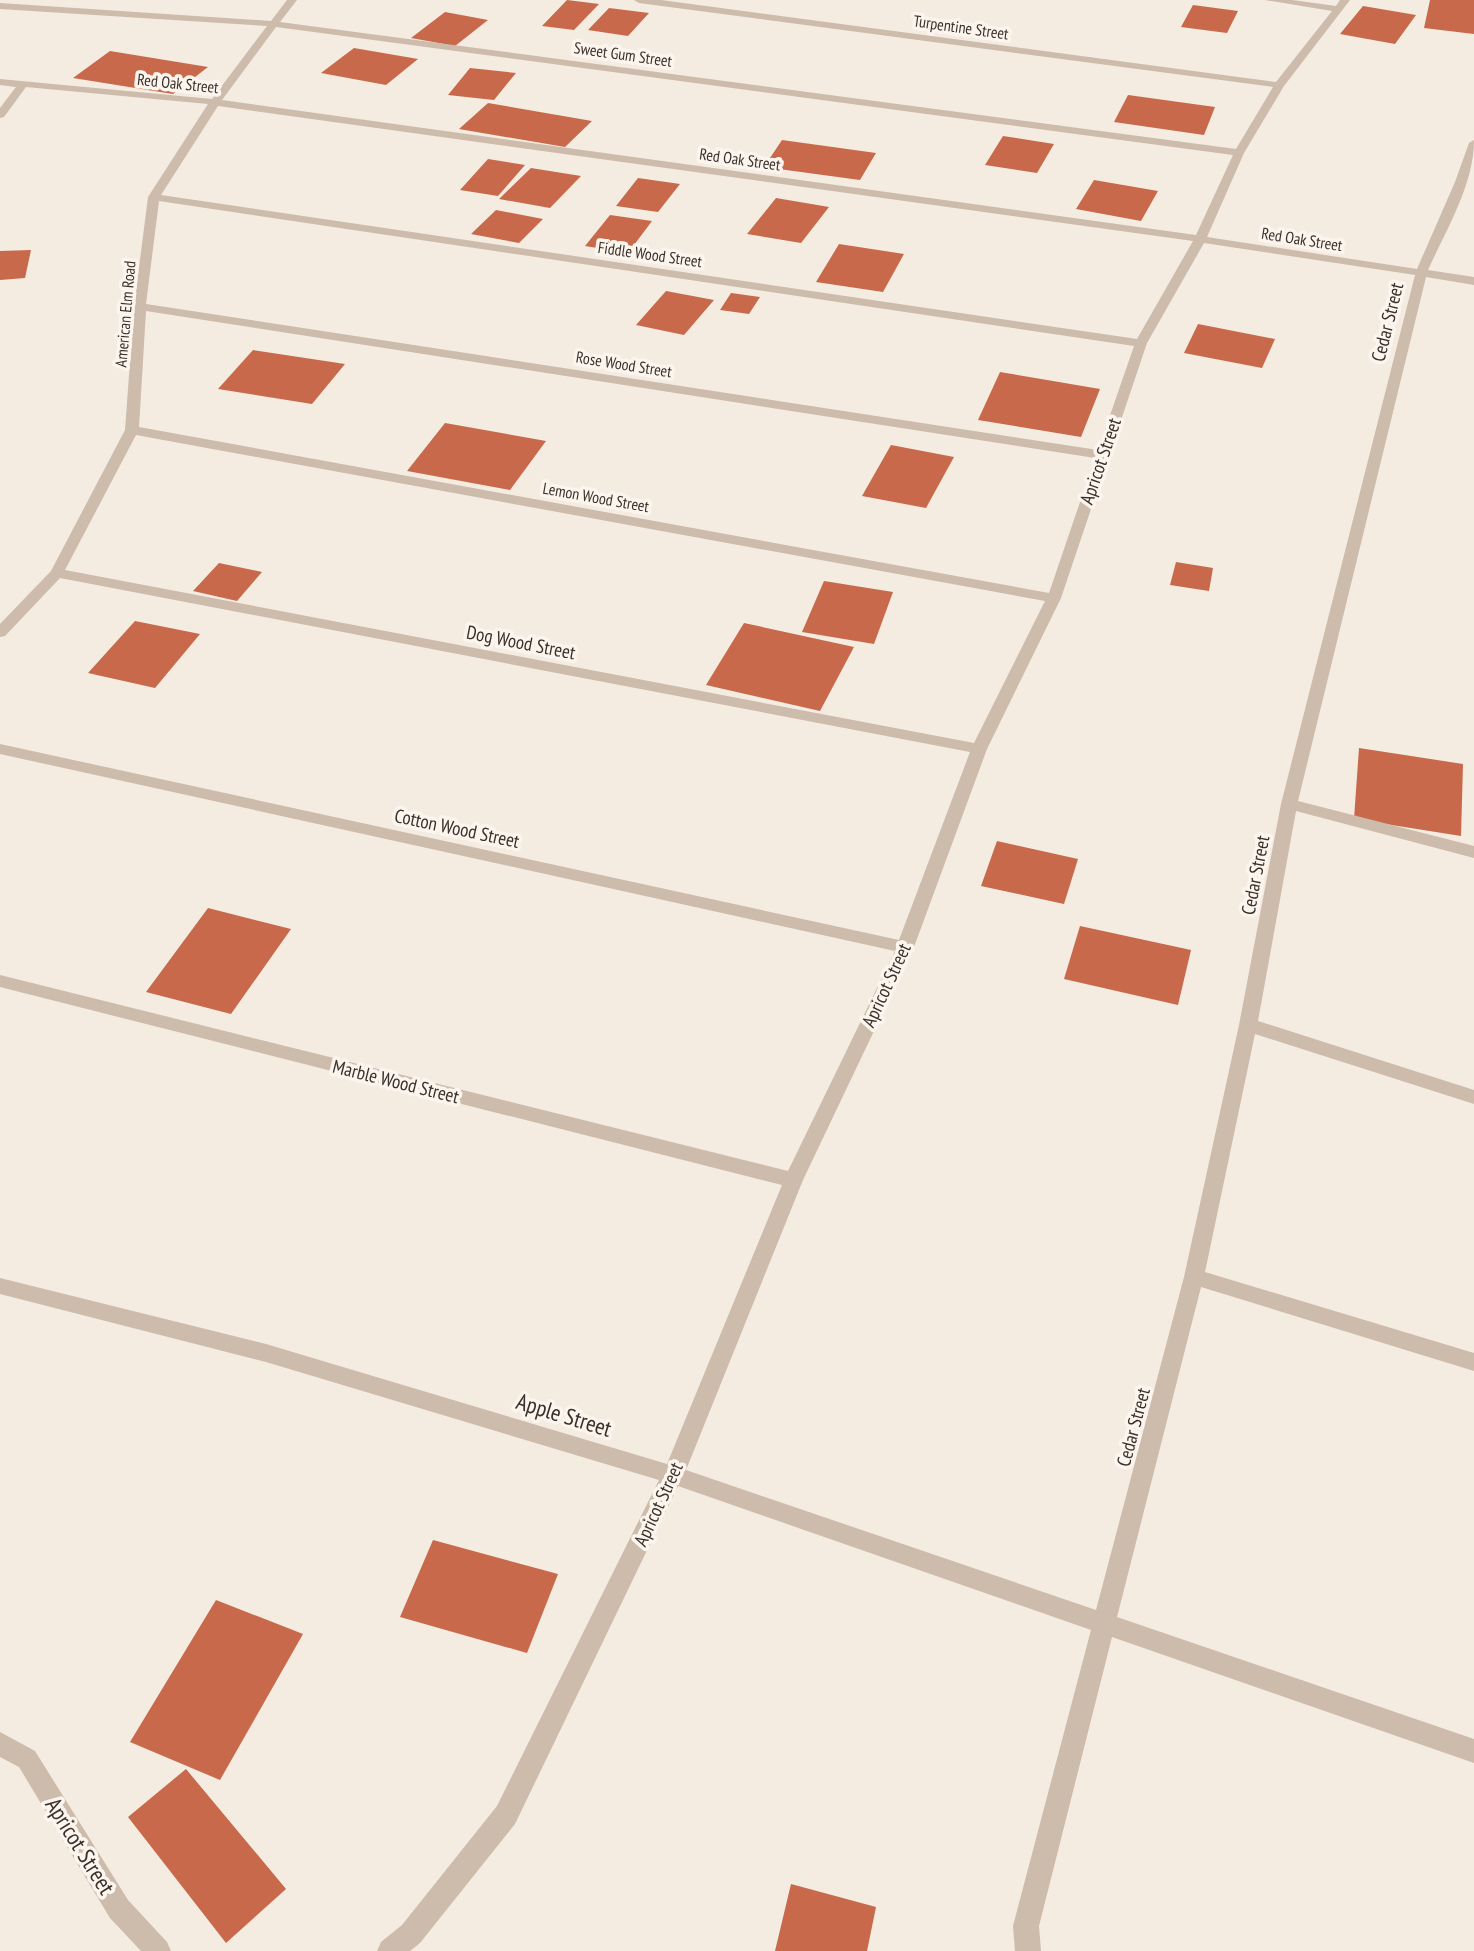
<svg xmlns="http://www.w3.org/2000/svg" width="1474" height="1951" font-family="'PT Sans Narrow',sans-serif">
<rect width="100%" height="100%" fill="#f4ebe1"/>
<path fill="#c8694b" d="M567 0 599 4 574 30 542 26Z
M1430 0H1474V34L1424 28Z
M1193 5 1238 11 1227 33 1181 27Z
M1363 6 1416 15 1395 44 1340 34Z
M609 8 649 13 628 36 588 30Z
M445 12 488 20 455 46 411 38Z
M354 48 418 59 386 85 321 73Z
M110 51 208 67 173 94 73 78Z
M470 68 516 73 494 100 448 95Z
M1128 95 1215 107 1204 135 1114 122Z
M488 103 592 121 565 147 459 129Z
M1003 136 1054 144 1037 173 985 165Z
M782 140 876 153 860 180 764 167Z
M488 159 525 165 498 196 460 190Z
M531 168 581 176 550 208 499 199Z
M638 178 680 184 658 212 616 206Z
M1094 180 1158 191 1141 221 1076 209Z
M776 198 829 207 801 243 747 234Z
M496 210 543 219 519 243 471 234Z
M610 215 652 221 628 253 585 246Z
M839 244 904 254 883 292 816 282Z
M31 250 25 278 0 280V251Z
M666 291 714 300 684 335 636 325Z
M731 293 760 297 749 314 720 310Z
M1198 324 1275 339 1262 368 1184 353Z
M253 350 345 364 312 404 218 389Z
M1000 372 1100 389 1081 437 978 420Z
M445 423 546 441 510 490 407 471Z
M891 445 954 457 926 508 862 496Z
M1176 562 1213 568 1209 591 1170 585Z
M219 563 262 572 237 601 193 591Z
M824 581 893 592 874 644 802 632Z
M135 621 200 634 155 688 88 673Z
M744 623 854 647 820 711 706 685Z
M1359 748 1463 764 1461 836 1354 819Z
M997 841 1078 859 1064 904 981 886Z
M208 908 291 929 231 1014 146 992Z
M1080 926 1191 950 1178 1005 1064 979Z
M433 1540 558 1574 527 1653 400 1617Z
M216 1600 303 1634 220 1780 130 1742Z
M186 1769 286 1889 226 1943 128 1817Z
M791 1884 876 1907 867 1951H775Z"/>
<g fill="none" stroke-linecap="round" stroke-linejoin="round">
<path fill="#cdbbac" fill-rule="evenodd" d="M287 0H297L280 22 1236 149 1273 87 639 3 634 0H661L1276 82 1332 11 1265 0H1292L1336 6 1340 0H1350L1284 86 1244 153 1207 237 1417 269 1455 182 1469 143 1474 140C1474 185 1446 230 1428 270L1474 277V285L1426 277 1298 801 1474 846V858L1296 811 1258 1021 1474 1090V1104L1255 1034 1205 1272 1474 1353V1371L1201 1287 1117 1617 1474 1739V1763L1112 1637 1039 1926 1041 1951H1015L1013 1926 1091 1630 678 1486 515 1824 420 1943 410 1951H377L381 1942 402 1925 497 1806 659 1480 266 1362 0 1294V1278L266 1344 667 1464 782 1185 0 987V975L788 1171 895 951 0 754V744L899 940 970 752 60 578 5 636 0 637V624L51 571 125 430 134 307 148 197 208 104 26 87 4 117 0 118V108L16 87 0 85V79L212 99 267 26 0 9V3L271 21ZM276 27 1233 155 1196 235 222 100ZM218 106 1193 241 1137 339 161 195ZM159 201 1134 346 1098 450 146 304ZM1204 243 1415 275 1281 804 1239 1025 1184 1277 1096 1610 686 1470 803 1180 914 947 987 749 1061 598 1147 343ZM146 311 1095 458 1049 593 139 427ZM136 435 1045 601 974 743 65 570Z
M0 1732 35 1751 128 1900 167 1942 171 1951H141L110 1918 19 1767 0 1757Z"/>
</g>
<g text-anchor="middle" stroke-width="7" stroke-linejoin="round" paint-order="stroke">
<g font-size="16" fill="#3b302b" stroke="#fbf5ee">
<text transform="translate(961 27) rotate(8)" y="6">Turpentine Street</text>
<text transform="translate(623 54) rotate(8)" y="6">Sweet Gum Street</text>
<text transform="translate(178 83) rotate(6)" y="6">Red Oak Street</text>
<text transform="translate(740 159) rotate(8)" y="6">Red Oak Street</text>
<text transform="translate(1302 239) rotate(9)" y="6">Red Oak Street</text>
<text transform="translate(650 254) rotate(8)" y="6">Fiddle Wood Street</text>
<text transform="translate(125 314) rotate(-85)" y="6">American Elm Road</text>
<text transform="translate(624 364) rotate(9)" y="6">Rose Wood Street</text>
<text transform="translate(596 497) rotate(10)" y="6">Lemon Wood Street</text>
</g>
<g font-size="19" fill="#3b302b" stroke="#fbf5ee">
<text transform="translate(1387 322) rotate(-76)" y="7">Cedar Street</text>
<text transform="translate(1100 461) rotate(-71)" y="7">Apricot Street</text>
<text transform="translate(521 642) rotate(11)" y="7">Dog Wood Street</text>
<text transform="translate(457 828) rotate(12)" y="7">Cotton Wood Street</text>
<text transform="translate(1255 875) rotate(-79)" y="7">Cedar Street</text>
<text transform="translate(886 985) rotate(-65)" y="7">Apricot Street</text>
<text transform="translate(396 1081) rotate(14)" y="7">Marble Wood Street</text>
<text transform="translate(1133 1427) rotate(-75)" y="7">Cedar Street</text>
<text transform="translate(658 1504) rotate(-65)" y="7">Apricot Street</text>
</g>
<g font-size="23" fill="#3b302b" stroke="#fbf5ee">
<text transform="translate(564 1415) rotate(17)" y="8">Apple Street</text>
<text transform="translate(80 1846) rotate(58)" y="8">Apricot Street</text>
</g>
</g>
</svg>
